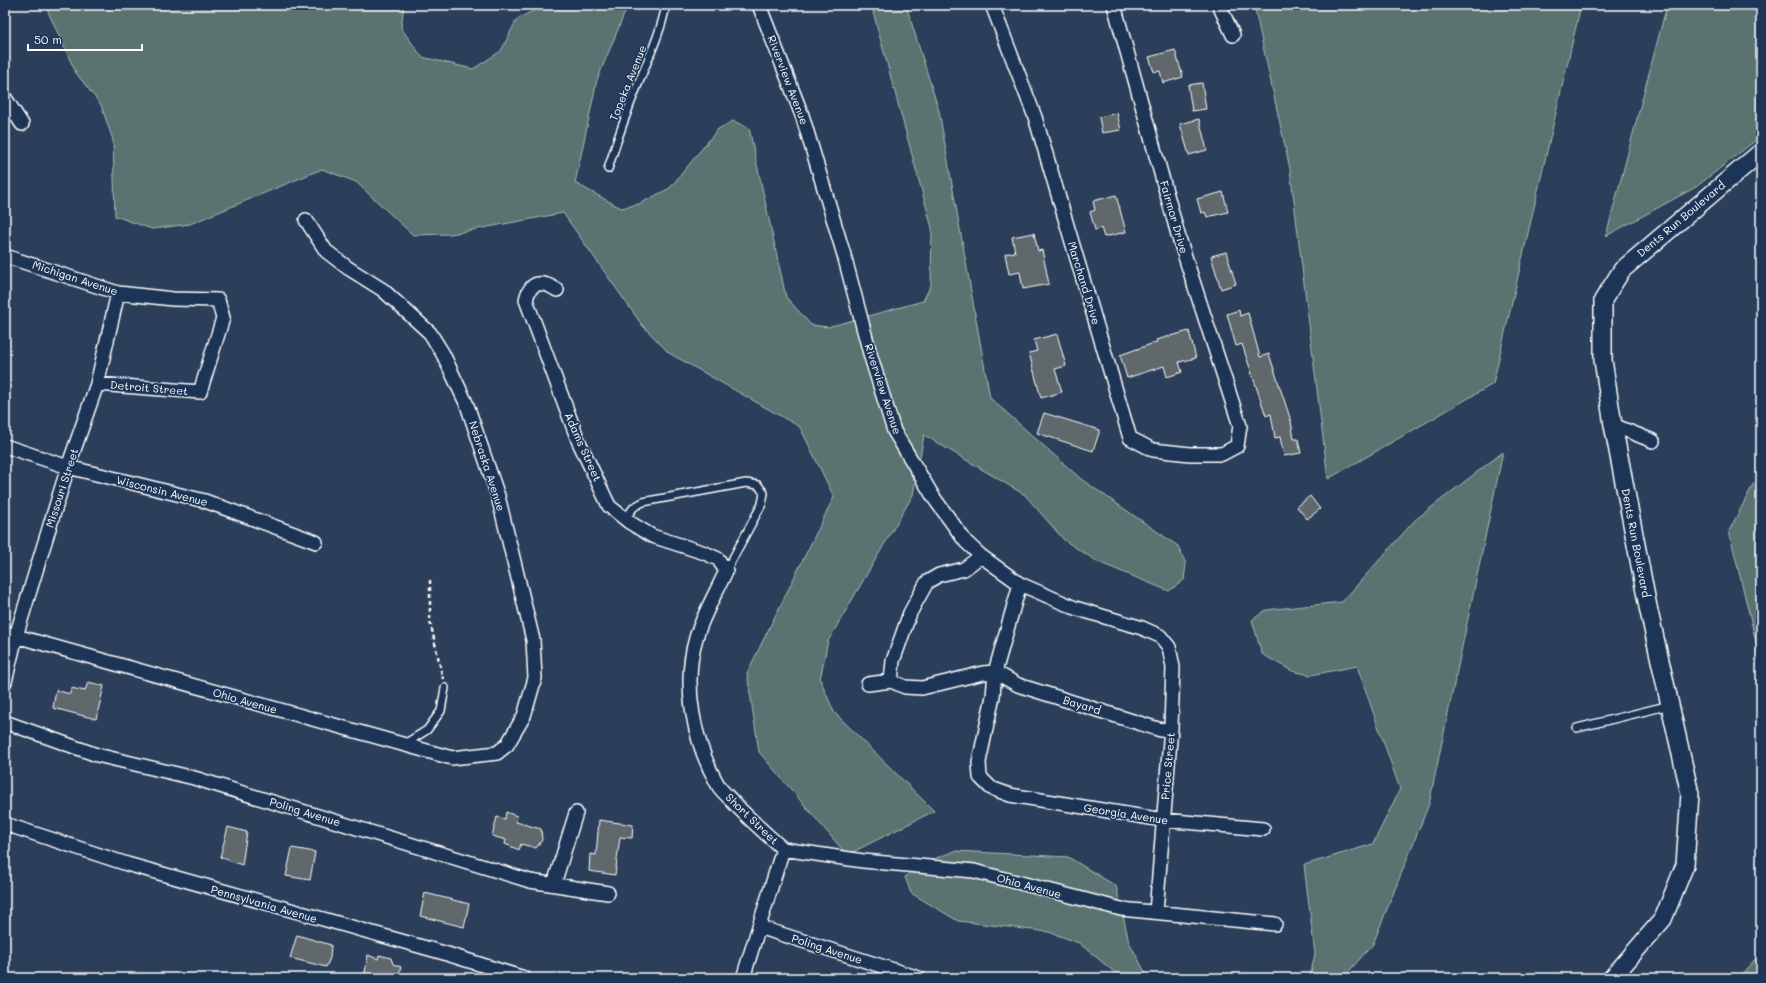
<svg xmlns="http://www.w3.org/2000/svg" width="1766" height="983" font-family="Mali,sans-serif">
<rect width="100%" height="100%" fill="#2b3f5b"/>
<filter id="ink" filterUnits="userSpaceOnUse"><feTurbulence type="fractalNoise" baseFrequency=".025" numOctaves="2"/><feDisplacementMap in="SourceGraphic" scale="8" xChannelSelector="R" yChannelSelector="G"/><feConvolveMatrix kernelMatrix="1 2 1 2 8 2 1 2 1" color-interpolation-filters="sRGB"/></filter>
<g filter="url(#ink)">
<path fill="#5a736f" stroke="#acb9b7" d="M45 5H404L401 28 422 57 473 69 501 51 517 19 545 5H628L597 80 575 183 621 208 639 204 670 188 718 129 733 121 749 128 786 297 811 325 828 327 923 301 931 285 932 228 873 12 874 5H906L939 111 990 398 1081 479 1178 546 1186 564 1184 580 1169 591 1098 562 1064 540 1025 495 924 435 913 495 828 641 820 679 834 712 934 811 847 855 759 752 747 673 834 497 800 427 669 353 642 325 563 213 451 234 413 235 356 182 322 169 190 224 152 229 115 216 113 140 101 105 76 73Z
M1254 5H1581L1493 384 1328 479 1290 169Z
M1667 5H1761V136L1696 187 1606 236Z
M1503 452 1429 804 1373 944 1343 978H1307L1311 972 1315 954 1304 865 1373 844 1400 789 1357 666 1311 675 1292 671 1262 654 1252 620 1266 610 1342 602 1415 520Z
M1754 483 1761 490V682L1756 642 1729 531Z
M955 851 1068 857 1116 886 1129 942 1148 978H1119L1118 975 1079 943 1049 932 958 921 911 893 905 877 920 864Z
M1761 948V978H1738L1757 957Z"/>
<path fill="#61676c" stroke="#fff" d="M1175 50 1183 77 1163 83 1160 71 1154 72 1149 57Z
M1202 83 1206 109 1192 111 1188 85Z
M1117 113 1121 130 1102 133 1099 117Z
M1199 119 1207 150 1189 155 1180 124Z
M1223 192 1228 212 1207 217 1205 212 1201 213 1197 199Z
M1116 195 1126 232 1104 237 1101 228 1095 230 1090 212 1095 210 1093 201Z
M1034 233 1038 251 1042 250 1049 284 1023 289 1020 272 1009 274 1005 254 1015 252 1012 237Z
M1226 252 1236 284 1221 289 1211 256Z
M1239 310 1240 316 1248 313 1260 357 1269 354 1291 421 1294 439H1298L1301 453 1284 456 1280 437 1275 438 1271 414 1266 416 1242 344 1236 346 1227 314Z
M1189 331 1196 358 1179 362 1182 372 1167 377 1164 366 1127 378 1120 355 1157 342 1156 340Z
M1057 334 1066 366 1055 369 1062 392 1041 398 1029 353 1037 351 1034 340Z
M1044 413 1100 430 1093 451 1037 433Z
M1310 496 1320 509 1307 519 1297 507Z
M88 682 104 686 96 719 53 708 56 690 70 694 71 688 85 691Z
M506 812 517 816 516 822 541 829 542 840 536 848 521 844 519 850 505 844 506 840 492 836 497 817 505 819Z
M599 820 633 825 632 838 620 837 615 875 589 871 590 854 596 855Z
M228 827 247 832 242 865 220 857Z
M292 848 315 852 310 880 286 876Z
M425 893 469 904 464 927 420 916Z
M297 935 331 945 330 958 326 967 290 958Z
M368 955 378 959 379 955 391 958 393 964 401 967 398 978H364Z"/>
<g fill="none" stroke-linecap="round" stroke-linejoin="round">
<g stroke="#fff" stroke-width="10">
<path id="service" d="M608 169C617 140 627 111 639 82 649 57 661 32 666 5
M625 519 634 507 643 502 746 483 758 485 764 493 762 504 726 571
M1577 728 1670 705
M403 745 427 730 441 711 445 688"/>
</g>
<g stroke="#fff" stroke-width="16">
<path id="minor" d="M759 5 802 115 844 255 871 357 894 431 934 498 966 542 981 556 1020 584 1075 608 1142 628 1160 636 1169 647 1173 667 1171 728 1156 912
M992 5 1035 117 1130 438 1153 450 1190 454H1222L1237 446 1240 426 1179 238 1114 5
M1219 5 1233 35
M5 98 22 124
M5 256 118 293 173 299 218 300 223 318 200 392 97 384
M557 290C542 280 530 281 526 300L578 440 609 506 629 522 652 536 705 553 718 559 726 571C717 591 702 617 696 638 682 685 694 743 718 785 721 791 728 796 732 801 748 818 765 833 783 849L743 978
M1613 425 1653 441
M5 446 68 467 205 501 316 542
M1020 584 995 672 993 696 979 762 980 777 991 788 1010 795 1163 820 1263 829
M5 633 452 758 497 753 507 745 524 716 535 678 533 640 498 496 467 405 443 354 430 333 383 290 348 268 326 251 306 220
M891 681 893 661 910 613 927 582 939 575 964 569 981 556
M5 682 16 636 43 548 68 467 97 384 118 293
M868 684 891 681 905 687 922 688 983 673 995 672 1018 685 1161 730 1171 728
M5 722 97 755 194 778 530 881 608 893
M5 824 127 864 444 953 524 978
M783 849 863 861 974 871 1121 909 1275 924
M554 884 576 813
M759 927 919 978"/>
</g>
<g stroke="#fff" stroke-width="20">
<path id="tertiary" d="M1612 978 1663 919 1685 865 1690 794 1648 607 1613 425 1603 360V300L1622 270 1761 152"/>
</g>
<path stroke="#fff" stroke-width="2.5" stroke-dasharray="4 3" stroke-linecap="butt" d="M430 580V621L443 679"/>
<use href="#service" stroke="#1d3557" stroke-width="7"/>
<use href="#minor" stroke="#1d3557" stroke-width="13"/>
<use href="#tertiary" stroke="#1d3557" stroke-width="17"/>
</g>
</g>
<g text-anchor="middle" stroke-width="3.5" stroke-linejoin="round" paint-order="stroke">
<g font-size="11" fill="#fff" stroke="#1d3557">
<text transform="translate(788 80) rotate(69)" y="4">Riverview Avenue</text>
<text transform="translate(628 83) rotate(-68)" y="4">Topeka Avenue</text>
<text transform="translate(1174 217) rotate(74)" y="4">Fairmor Drive</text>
<text transform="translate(1681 219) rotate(-40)" y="4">Dents Run Boulevard</text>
<text transform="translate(75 278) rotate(18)" y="4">Michigan Avenue</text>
<text transform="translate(1084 283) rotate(73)" y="4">Marchand Drive</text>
<text transform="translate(149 388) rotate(5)" y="4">Detroit Street</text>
<text transform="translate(883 389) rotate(72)" y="4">Riverview Avenue</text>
<text transform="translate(583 447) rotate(66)" y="4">Adams Street</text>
<text transform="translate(487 466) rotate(72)" y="4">Nebraska Avenue</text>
<text transform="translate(62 488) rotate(-72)" y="4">Missouri Street</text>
<text transform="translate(162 491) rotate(14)" y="4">Wisconsin Avenue</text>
<text transform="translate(1636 543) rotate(79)" y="4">Dents Run Boulevard</text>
<text transform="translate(245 701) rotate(16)" y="4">Ohio Avenue</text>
<text transform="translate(1082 705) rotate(17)" y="4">Bayard</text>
<text transform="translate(1168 766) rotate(-85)" y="4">Price Street</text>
<text transform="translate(305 812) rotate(17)" y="4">Poling Avenue</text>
<text transform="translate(1126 814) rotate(9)" y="4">Georgia Avenue</text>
<text transform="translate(752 819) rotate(44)" y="4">Short Street</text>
<text transform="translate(1029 886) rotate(15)" y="4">Ohio Avenue</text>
<text transform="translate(264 904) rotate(16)" y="4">Pennsylvania Avenue</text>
<text transform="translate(827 949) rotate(18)" y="4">Poling Avenue</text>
</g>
</g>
<rect width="1766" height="983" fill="none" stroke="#1d3557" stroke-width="20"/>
<rect x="10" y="10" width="1746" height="963" fill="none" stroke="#fff" stroke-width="1.5" filter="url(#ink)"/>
<path d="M28 44v6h114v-6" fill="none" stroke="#ffffff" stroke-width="2"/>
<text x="34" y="44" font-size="12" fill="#ffffff" stroke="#1d3557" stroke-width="3" paint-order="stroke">50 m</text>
</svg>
